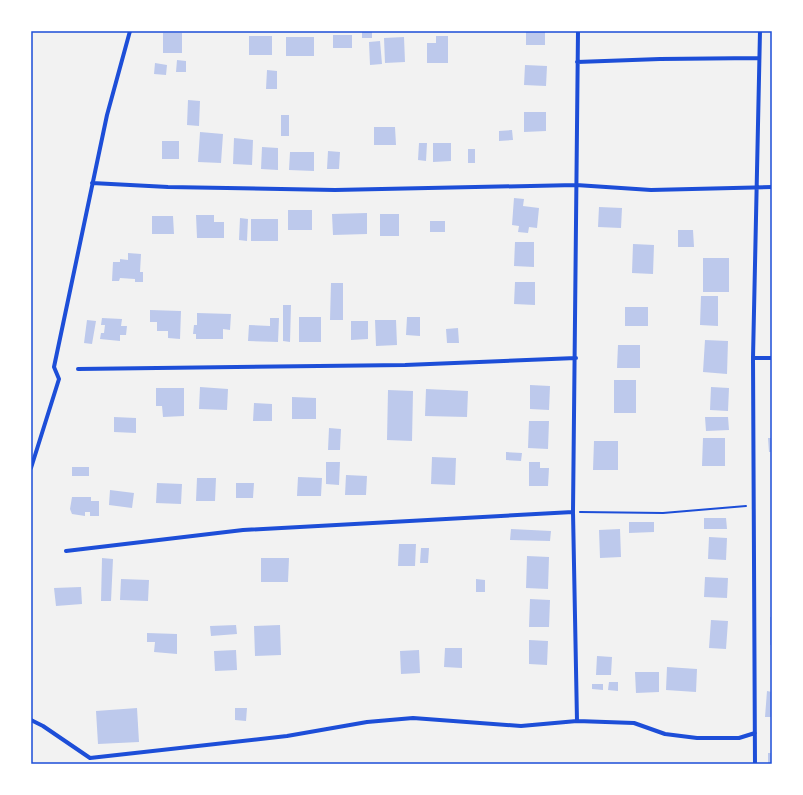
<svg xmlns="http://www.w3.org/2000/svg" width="803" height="795" font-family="Mulish,sans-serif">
<rect width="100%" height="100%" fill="#f2f2f2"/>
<path fill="#bdc9ec" d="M362 31H372V38H362Z
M526 31H545V45H526Z
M163 33H182V53H163Z
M333 35H352V48H333Z
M249 36H272V55H249Z
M436 36H448V63H427V43H436Z
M286 37H314V56H286Z
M404 37 405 62 385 63 384 38Z
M380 41 382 64 370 65 369 42Z
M177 60 186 61V72H176Z
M155 63 167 65 166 75 154 74Z
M525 65 547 66 546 86 524 85Z
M267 70 277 71V89H266Z
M188 100 200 101 199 126 187 125Z
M524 112H546V131L524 132Z
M281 115H289V136H281Z
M374 127H395L396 145H374Z
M512 130 513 140 499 141V131Z
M200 132 223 134 221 163 198 162Z
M234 138 253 140 252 165 233 164Z
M162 141H179V159H162Z
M419 143H427L426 161 418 160Z
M433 143H451V161L433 162Z
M262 147 278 148V170L261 169Z
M468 149H475V163H468Z
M328 151 340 152 339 169H327Z
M290 152H314V171L289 170Z
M514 198 524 199 523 206 539 208 537 228 529 227 528 233 518 232 519 226 512 225Z
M599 207 622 208 621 228 598 227Z
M288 210H312V230H288Z
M367 213V234L333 235 332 214Z
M380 214H399V236H380Z
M196 215H214V222H224V238H197Z
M152 216H173L174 234H152Z
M240 218 248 219 247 241 239 240Z
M251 219H278V241H251Z
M430 221H445V232H430Z
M678 230H693L694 247H678Z
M515 242H534V267L514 266Z
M633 244 654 245 653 274 632 273Z
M128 253 141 254 140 272H143V282H135V279L120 278 119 281H112L113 262H120V259L128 260Z
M703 258H729V292H703Z
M515 282H535V305L514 304Z
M331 283H343V320H330Z
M701 296H718V326L700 325Z
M283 305H291L290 342 283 341Z
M625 307H648V326H625Z
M150 310 181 311 180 339 168 338V331H157V322H150Z
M197 313 231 314 230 330 223 329V339H196V334H193L194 325H197Z
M299 317H321V342H299Z
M407 317H420V336L406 335Z
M102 318 122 319 121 326H127L126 335H120V341L100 339 101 333H104L105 325H101Z
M270 318H279L278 342 248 341 249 325 270 326Z
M87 320 96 321 92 344 84 343Z
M375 320H396L397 345 376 346Z
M351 321H368V339L351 340Z
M458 328 459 343H447L446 329Z
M705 340 728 341 727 374 703 372Z
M618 345H640V368H617Z
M614 380H636V413H614Z
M530 385 550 386 549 410 530 409Z
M200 387 228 389 227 410 199 409Z
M711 387 729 388 728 411 710 410Z
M156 388H184V416L163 417 162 406H156Z
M426 389 468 391 467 417 425 416Z
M388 390 413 391 412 441 387 440Z
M292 397 316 398V419H292Z
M254 403 272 404V421H253Z
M114 417 136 418V433L114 432Z
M705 417H728L729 430 706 431Z
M529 421H549L548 449 528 448Z
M329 428 341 429 340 450H328Z
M703 438H725V466H702Z
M768 438H772V452H769Z
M594 441H618V470H593Z
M506 452 522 453 521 461 506 460Z
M432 457 456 458 455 485 431 484Z
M326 462H340L339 485 326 484Z
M529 462H540V468H549L548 486H529Z
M72 467H89V476H72Z
M346 475 367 476 366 495H345Z
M298 477 322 478 321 496H297Z
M197 478H216L215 501H196Z
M157 483 182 484 181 504 156 503Z
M236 483H254L253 498H236Z
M110 490 134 493 132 508 109 505Z
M72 497H91V501H99V516H90V512H85V516L72 514 70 509Z
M704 518H726L727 529H704Z
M629 522H654V532L629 533Z
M511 529 551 531 550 541 510 540Z
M620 529 621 557 600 558 599 530Z
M709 537 727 538 726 560 708 559Z
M399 544H416L415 566H398Z
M421 548H429L428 563H420Z
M527 556 549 557 548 589 526 588Z
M102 558 113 559 111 601H101Z
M261 558H289L288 582H261Z
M705 577 728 578 727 598 704 597Z
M121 579 149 580 148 601 120 600Z
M476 579 485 580V592H476Z
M81 587 82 604 56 606 54 588Z
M530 599 550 600 549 627H529Z
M770 617H772V645H770Z
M711 620 728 621 726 649 709 648Z
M236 625 237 634 211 636 210 626Z
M280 625 281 655 255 656 254 626Z
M147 633 177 634V654L154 652 155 642H147Z
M529 640 548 641 547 665 529 664Z
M445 648H462V668L444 667Z
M236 650 237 670 215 671 214 651Z
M419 650 420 673 401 674 400 651Z
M597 656 612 657 611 675H596Z
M667 667 697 669 696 692 666 690Z
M635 672H659V692L636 693Z
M609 682H618V691L608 690Z
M592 684H603V690L592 689Z
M767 691 772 692V717H765Z
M137 708 139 742 98 744 96 711Z
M235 708H247L246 721 235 720Z
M768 753H772V764H768Z"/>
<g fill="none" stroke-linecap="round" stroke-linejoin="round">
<path stroke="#1d4ed8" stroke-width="2" d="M580 512 663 513 746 506"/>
<path stroke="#1d4ed8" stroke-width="4" d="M577 62 660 59 759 58
M92 183 168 187 335 190 576 185 651 190 772 187
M753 358H772
M78 369 405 365 576 358
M31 468 59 379 54 367 107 115 130 31
M66 551 243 530 573 512
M31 720 43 726 90 758 287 736 367 722 413 718 521 726 577 721 634 723 665 734 697 738H739L755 733
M577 721 573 512 578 31
M755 764 753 358 760 31"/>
</g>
<rect width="803" height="795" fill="none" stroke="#ffffff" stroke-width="64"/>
<rect x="32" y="32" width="739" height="731" fill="none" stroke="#1d4ed8" stroke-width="1.5"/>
</svg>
